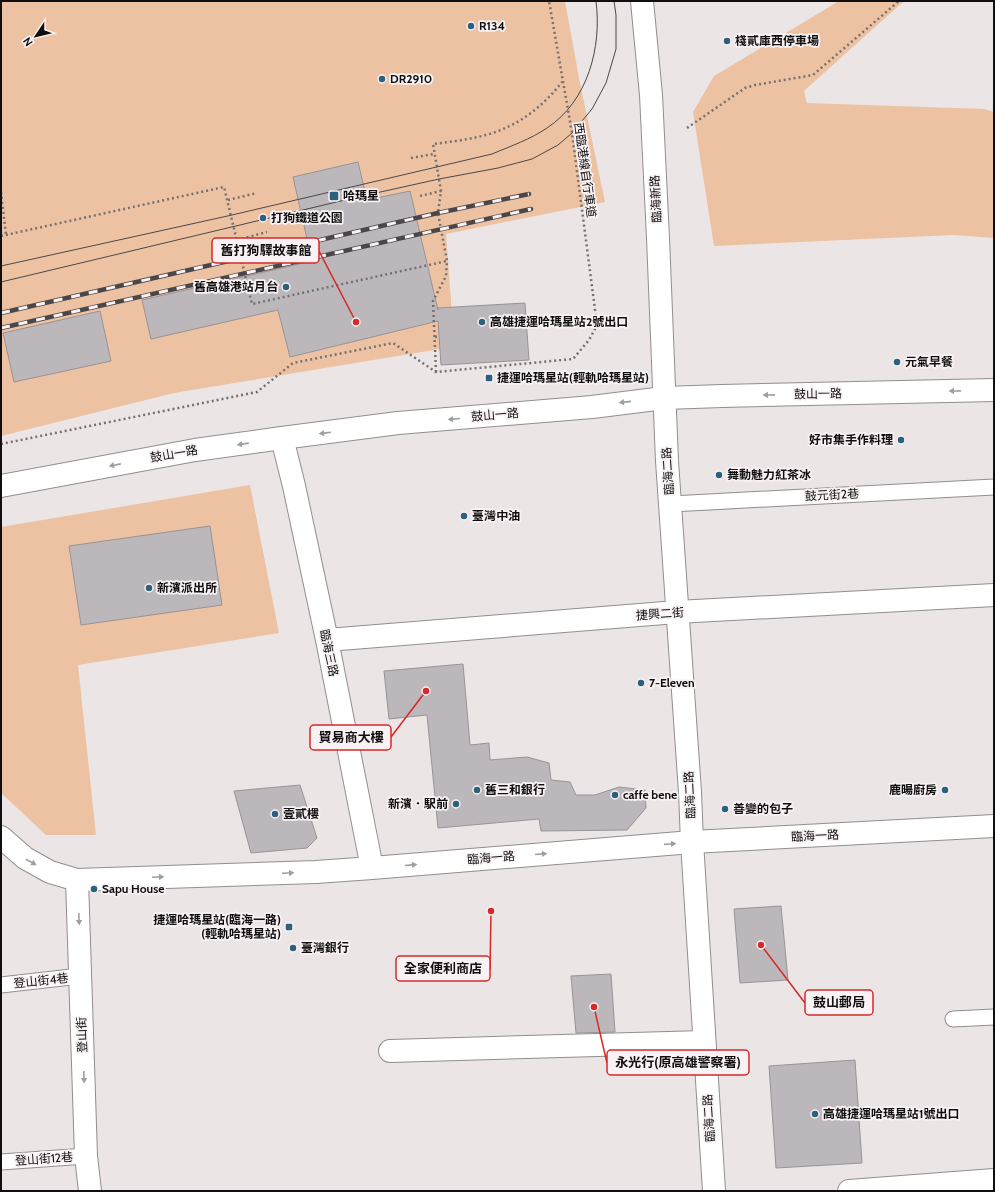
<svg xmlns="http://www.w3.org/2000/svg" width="995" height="1192" font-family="Cabin,'Noto Sans TC',sans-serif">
<rect width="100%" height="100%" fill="#ece5e6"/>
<path fill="#edc2a3" d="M1 1H565L579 78 605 202 446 234 451 300 452 347 174 393 1 436Z
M839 1H904L804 91 807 103 985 109 994 112V238L953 235 714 246 693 112 714 76Z
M250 485 279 633 78 665 96 835H46L1 793V527Z"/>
<path fill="#bcb7ba" stroke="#989396" d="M358 162 367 200 410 191 438 310 437 308 525 303 529 360 441 365 438 321 290 357 278 310 151 339 142 300 312 261 293 177Z
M100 311 111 361 14 382 3 333Z
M210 526 222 605 81 625 69 546Z
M463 664 470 745 489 743 490 760 527 757 549 763 551 780 570 782 576 795H595L619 787 645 790 646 808 627 830 541 831 539 819 438 828 427 715 389 719 384 671Z
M300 785 317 838 307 848 251 853 234 791Z
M781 906 788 980 740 983 734 909Z
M611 974 615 1032 576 1033 571 976Z
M855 1060 862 1163 776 1168 769 1066Z"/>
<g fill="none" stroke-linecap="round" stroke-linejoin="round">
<g stroke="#938d8e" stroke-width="17">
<path id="service" d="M671 504 994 487
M1 985 80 976
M953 1019 994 1017
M1 1162 86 1156"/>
</g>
<g stroke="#938d8e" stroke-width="24">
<path id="minor" d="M664 398 722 396 994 390
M282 438 294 486 327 640 372 868
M327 640 677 612 994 595
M1 837 25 858 50 872 77 880 316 872 372 868 692 842 994 826
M77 880 86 1156 90 1191
M390 1051 704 1042
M849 1191 994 1180"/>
</g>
<g stroke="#938d8e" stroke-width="24">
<path id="tertiary" d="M642 1 651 95 658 238 667 461 690 792 692 842 714 1191
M1 486 195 450 282 438 398 423 592 407 664 398"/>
</g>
<path stroke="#757171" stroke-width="2.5" stroke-dasharray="2 3" stroke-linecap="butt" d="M687 128 745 88 755 85 813 75 899 1
M411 158 434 154
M1 192 6 235
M420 196 441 191
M228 200 257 193
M1 236 224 187 252 304 447 261
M237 240 267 232
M435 337 439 336
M436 372 433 301 446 276 447 261 438 213 441 191 433 144C449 142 466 140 482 136 515 128 541 109 562 82
M1 444 257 392 293 363 393 343 436 372 573 359 589 340 597 325 572 133 549 1"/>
<use href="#service" stroke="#fff" stroke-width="15"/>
<use href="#minor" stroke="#fff" stroke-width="22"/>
<use href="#tertiary" stroke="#fff" stroke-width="22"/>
<path stroke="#4b4748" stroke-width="1" d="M1 266 232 215 492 154C511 146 531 139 547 128 588 101 602 47 596 1
M1 282 349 199 439 179 498 168 532 159 558 145 572 133 592 109 606 83 616 49V15L614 1"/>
<g stroke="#4b4748" stroke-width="4.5">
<path id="rail" d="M1 313 438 213 529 194
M1 328 531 209"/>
</g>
<use href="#rail" stroke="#f9f2f4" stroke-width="3" stroke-dasharray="9" stroke-linecap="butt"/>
</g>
<defs><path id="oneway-solid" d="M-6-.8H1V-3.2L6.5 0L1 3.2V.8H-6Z"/></defs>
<g fill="#9f9f9f">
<use href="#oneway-solid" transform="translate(955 391) rotate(179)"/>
<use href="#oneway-solid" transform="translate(769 395) rotate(179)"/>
<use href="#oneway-solid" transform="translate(625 402) rotate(174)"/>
<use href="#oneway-solid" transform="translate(454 419) rotate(175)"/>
<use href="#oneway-solid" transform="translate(325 433) rotate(173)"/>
<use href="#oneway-solid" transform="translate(243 444) rotate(172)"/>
<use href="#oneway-solid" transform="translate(115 465) rotate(169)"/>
<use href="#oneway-solid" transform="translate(670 844) rotate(-4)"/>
<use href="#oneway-solid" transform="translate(541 854) rotate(-5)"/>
<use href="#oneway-solid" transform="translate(31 862) rotate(29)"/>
<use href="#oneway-solid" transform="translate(411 865) rotate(-5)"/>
<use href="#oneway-solid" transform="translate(288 873) rotate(-2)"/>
<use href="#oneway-solid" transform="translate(158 877) rotate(-2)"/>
<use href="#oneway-solid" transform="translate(79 919) rotate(88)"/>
<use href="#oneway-solid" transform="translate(84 1077) rotate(88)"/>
</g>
<g fill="#2c607d" stroke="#f9f2f4" stroke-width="1.5">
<circle cx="471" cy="26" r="4"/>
<circle cx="727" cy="41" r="4"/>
<circle cx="382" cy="79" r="4"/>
<rect x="329" y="191" width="10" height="10" rx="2"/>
<circle cx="263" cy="218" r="4"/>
<circle cx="286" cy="287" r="4"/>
<circle cx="482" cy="322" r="4"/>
<circle cx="897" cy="362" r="4"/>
<rect x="485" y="374" width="8" height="8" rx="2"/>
<circle cx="901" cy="440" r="4"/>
<circle cx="719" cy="475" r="4"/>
<circle cx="464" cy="516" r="4"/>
<circle cx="149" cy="588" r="4"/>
<circle cx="641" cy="683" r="4"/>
<circle cx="477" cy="790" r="4"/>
<circle cx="945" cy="790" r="4"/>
<circle cx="615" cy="795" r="4"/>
<circle cx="456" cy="804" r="4"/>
<circle cx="725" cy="809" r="4"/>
<circle cx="275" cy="814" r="4"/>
<circle cx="94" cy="889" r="4"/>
<rect x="285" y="923" width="8" height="8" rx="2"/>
<circle cx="293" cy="948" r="4"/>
<circle cx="815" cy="1114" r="4"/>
</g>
<g text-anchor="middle" stroke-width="3.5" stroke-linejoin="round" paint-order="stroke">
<g font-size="12" font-weight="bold" fill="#100e0e" stroke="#f9f2f4" text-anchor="start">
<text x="479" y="30">R134</text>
<text x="735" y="45">棧貳庫西停車場</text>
<text x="390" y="83">DR2910</text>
<text x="343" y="200">哈瑪星</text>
<text x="271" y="222">打狗鐵道公園</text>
<text x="278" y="291" text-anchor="end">舊高雄港站月台</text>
<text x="490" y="326">高雄捷運哈瑪星站2號出口</text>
<text x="905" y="366">元氣早餐</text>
<text x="497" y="382">捷運哈瑪星站(輕軌哈瑪星站)</text>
<text x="893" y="444" text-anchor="end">好市集手作料理</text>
<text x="727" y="479">舞動魅力紅茶冰</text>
<text x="472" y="520">臺灣中油</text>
<text x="157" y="592">新濱派出所</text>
<text x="649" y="687">7-Eleven</text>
<text x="485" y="794">舊三和銀行</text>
<text x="937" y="794" text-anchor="end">鹿暘廚房</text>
<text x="623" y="799">caffe bene</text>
<text x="448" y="808" text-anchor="end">新濱．駅前</text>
<text x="733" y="813">善變的包子</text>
<text x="283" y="818">壹貳樓</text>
<text x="102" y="893">Sapu House</text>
<text x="281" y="924" text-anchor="end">捷運哈瑪星站(臨海一路)<tspan x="281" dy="14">(輕軌哈瑪星站)</tspan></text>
<text x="301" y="952">臺灣銀行</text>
<text x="823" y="1118">高雄捷運哈瑪星站1號出口</text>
</g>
<g font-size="12" fill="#100e0e" stroke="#f9f2f4">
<text transform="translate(585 170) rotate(82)" y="4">西臨港線自行車道</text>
<text transform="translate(656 199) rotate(-93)" y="4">臨海新路</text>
<text transform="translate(818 394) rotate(-1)" y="4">鼓山一路</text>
<text transform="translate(495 415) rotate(-5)" y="4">鼓山一路</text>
<text transform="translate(174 454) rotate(-10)" y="4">鼓山一路</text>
<text transform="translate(668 471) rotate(-94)" y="4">臨海二路</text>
<text transform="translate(832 495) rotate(-3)" y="4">鼓元街2巷</text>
<text transform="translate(660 614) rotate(-4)" y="4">捷興二街</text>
<text transform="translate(329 653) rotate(78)" y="4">臨海三路</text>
<text transform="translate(690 795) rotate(-93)" y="4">臨海二路</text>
<text transform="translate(815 836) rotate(-3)" y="4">臨海一路</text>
<text transform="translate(491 858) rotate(-5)" y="4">臨海一路</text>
<text transform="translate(41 981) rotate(-6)" y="4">登山街4巷</text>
<text transform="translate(82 1035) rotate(-92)" y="4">登山街</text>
<text transform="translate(709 1118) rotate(-94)" y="4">臨海二路</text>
<text transform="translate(44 1159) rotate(-4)" y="4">登山街12巷</text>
</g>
</g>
<path fill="none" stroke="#d62828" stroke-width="1.5" d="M356 322L319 251M426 691L391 737M491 911L490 969M761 945L805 1003M594 1007L607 1063"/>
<g fill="#d62828" stroke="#f9f2f4" stroke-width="1.5">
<circle cx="356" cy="322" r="4"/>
<circle cx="426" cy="691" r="4"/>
<circle cx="491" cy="911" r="4"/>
<circle cx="761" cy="945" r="4"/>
<circle cx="594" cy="1007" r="4"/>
</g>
<g fill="#f9f2f4" stroke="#d62828" stroke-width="1.5">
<rect x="212" y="238" width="107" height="25" rx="4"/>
<rect x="310" y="725" width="81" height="25" rx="4"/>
<rect x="396" y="956" width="94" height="25" rx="4"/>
<rect x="805" y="990" width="68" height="25" rx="4"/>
<rect x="607" y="1050" width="142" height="25" rx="4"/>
</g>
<g font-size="13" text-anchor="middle" font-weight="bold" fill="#100e0e">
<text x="266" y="255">舊打狗驛故事館</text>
<text x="351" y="742">貿易商大樓</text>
<text x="443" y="973">全家便利商店</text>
<text x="839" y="1007">鼓山郵局</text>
<text x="678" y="1067">永光行(原高雄警察署)</text>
</g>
<rect width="995" height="1192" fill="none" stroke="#100e0e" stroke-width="4"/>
<g transform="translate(36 36) rotate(235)" stroke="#f9f2f4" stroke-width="3" paint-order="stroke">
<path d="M0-3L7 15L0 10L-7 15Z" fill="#100e0e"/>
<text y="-6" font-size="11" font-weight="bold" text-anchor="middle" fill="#100e0e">N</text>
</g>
</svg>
